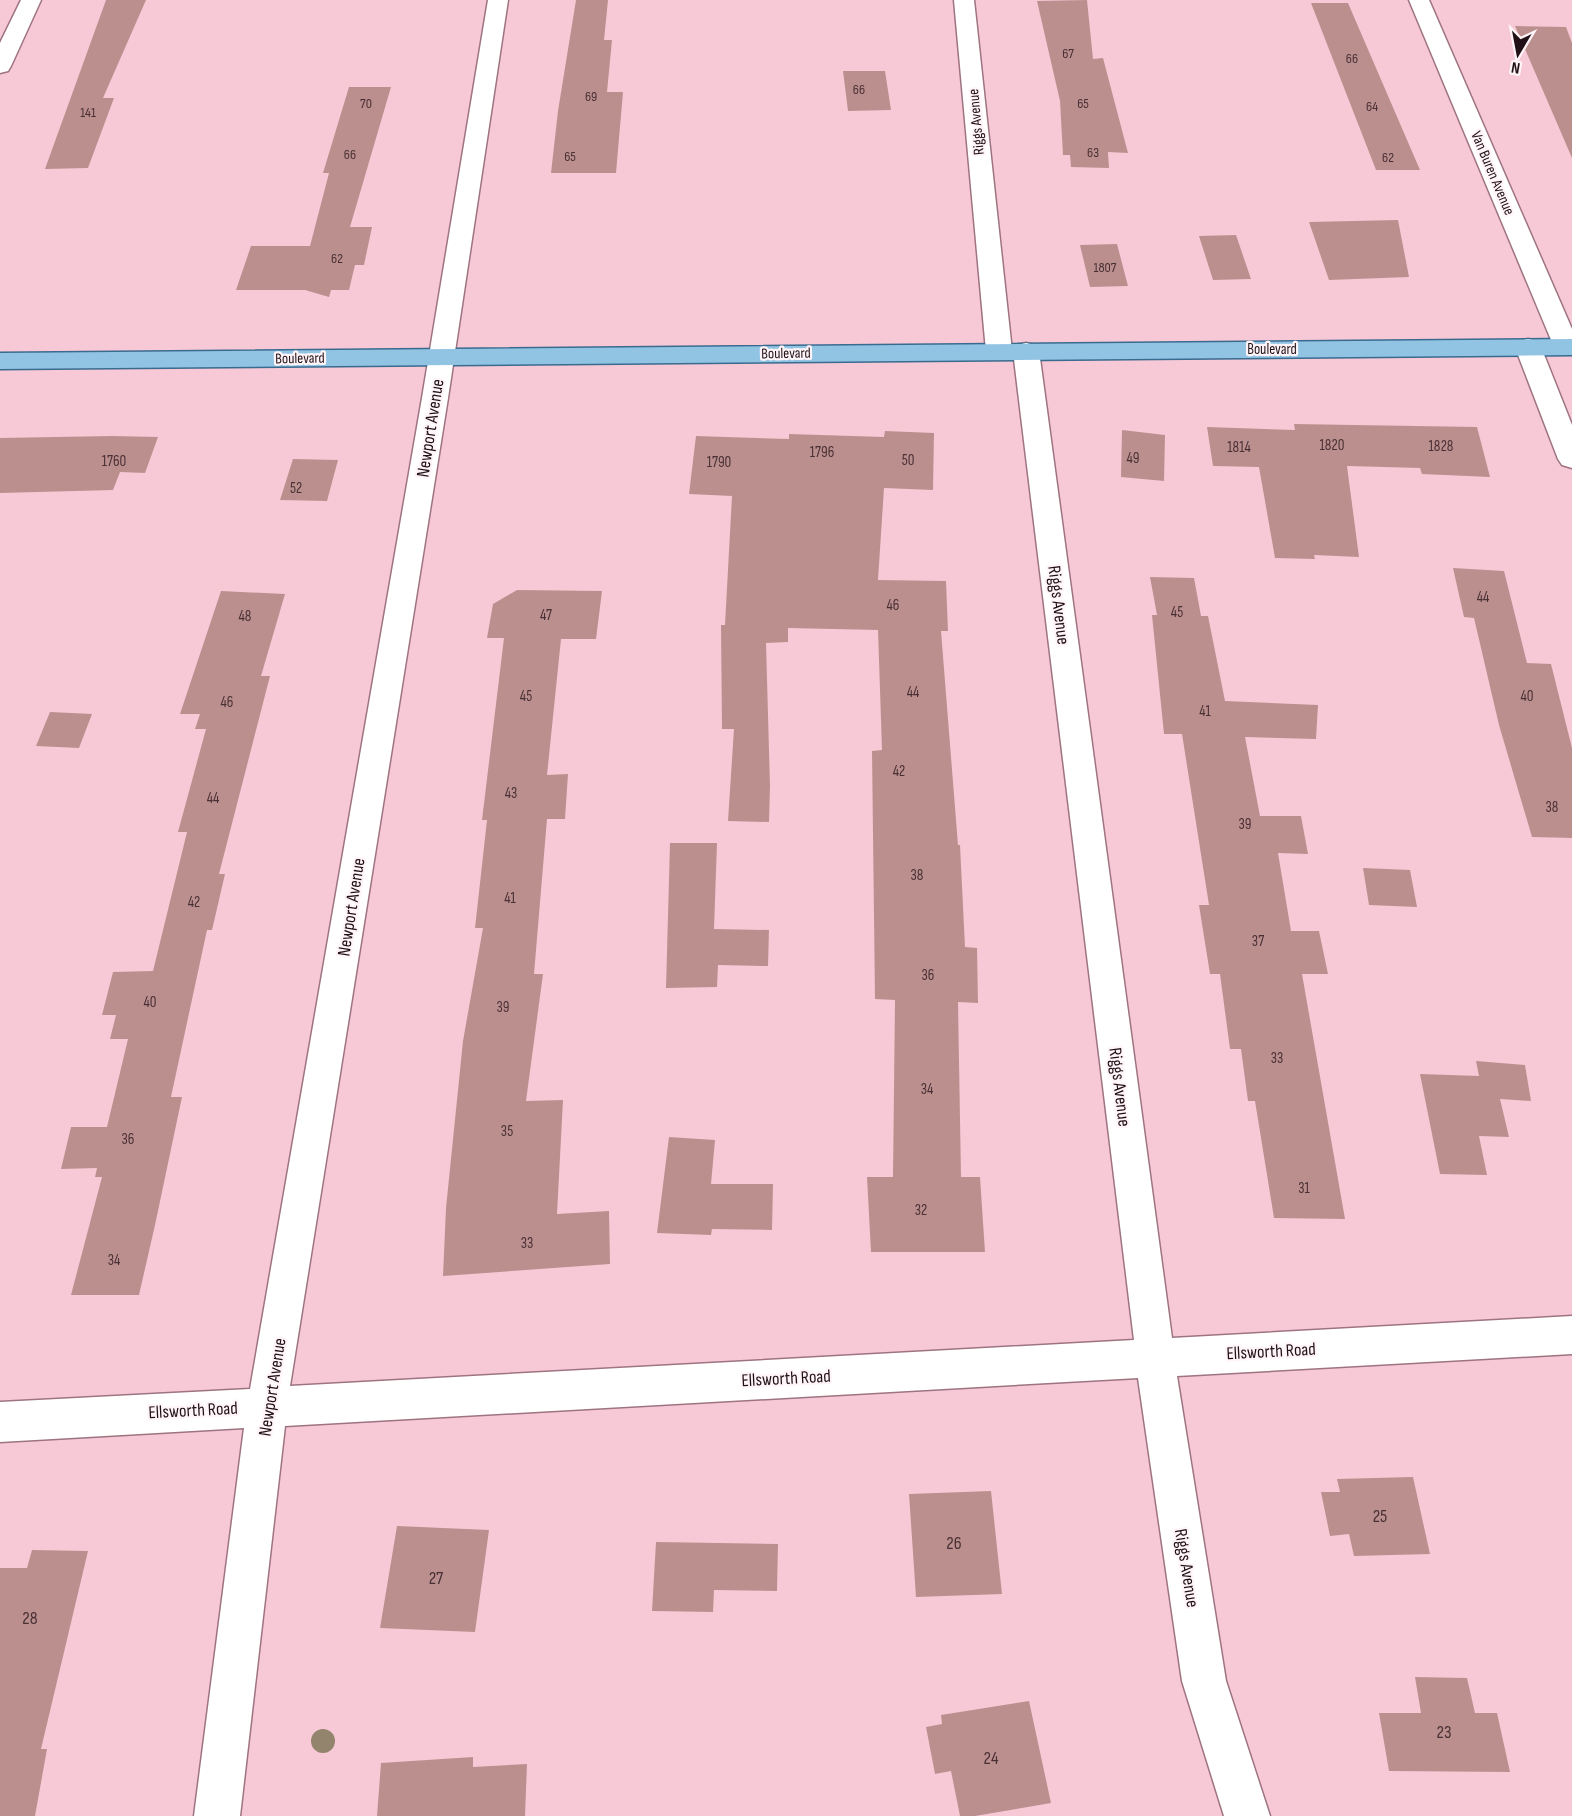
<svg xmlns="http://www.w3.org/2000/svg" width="1572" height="1816" font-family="'Sofia Sans Condensed',sans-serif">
<rect width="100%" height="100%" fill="#f7c9d6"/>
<path fill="#bc8f8f" d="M106 0H146L103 98H114L88 168 45 169Z
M576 0H608L604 40H612L607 92H623L616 173H551L558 111Z
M1087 0 1093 59 1103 58 1128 153 1108 152 1109 168 1071 167 1070 155H1063L1060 101 1037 1Z
M1311 3H1348L1420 170H1376Z
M1515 26 1566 27 1572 43V158Z
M843 71H885L891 110 848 111Z
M349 87H391L350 227H372L364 265H355L349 290H331L329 297 305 290H236L251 246H310L329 173H323Z
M1398 220 1409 277 1329 280 1309 222Z
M1236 235 1251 279 1213 280 1199 236Z
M1117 244 1128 286 1090 287 1080 245Z
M1294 424 1477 427 1490 477 1422 474 1420 468 1347 466 1359 557 1314 555 1315 559 1275 558 1259 467 1213 466 1207 427 1295 430Z
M1122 430 1165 435 1164 481 1121 477Z
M885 431 934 433 933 490 884 488 878 580 946 581 948 631H941L958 845H960L965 947 977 948 978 1003 958 1002 961 1177H980L985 1252H871L867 1177H893L895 1000 875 999 872 751 882 750 878 630 788 628V642L766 643 770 786 769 822 728 821 734 729H722L721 625H725L732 496 689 494 696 436 789 439V434L884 437Z
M112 436 158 437 145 473 120 472 113 490 0 493V438Z
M293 459 338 460 327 501 280 500Z
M1453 568 1504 571 1527 663 1551 664 1572 748V838L1532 837 1499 725 1474 618 1464 617Z
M1150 577 1194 578 1201 616H1208L1225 701 1318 705 1316 739 1245 737 1260 816H1301L1308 854 1278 853 1291 931H1319L1328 974H1302L1345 1219 1274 1218 1255 1101H1248L1241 1049H1230L1220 974H1210L1199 905H1209L1182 734H1164L1152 615H1157Z
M517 590 602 591 596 639H561L547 775 568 774 565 819H547L534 974H543L526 1101 563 1100 557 1214 609 1211 610 1264 443 1276 446 1208 463 1041 483 928H475L487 820H482L504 638H487L493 604Z
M221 591 285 594 261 676H270L219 874H225L212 930H207L171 1097H182L155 1225 139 1295H71L102 1177H95L97 1168 61 1169 71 1127H107L128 1039H110L116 1015H102L113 972 153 971 187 832H178L206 729H195L200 714H180Z
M50 712 92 714 79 748 36 746Z
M670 843H717L714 929 769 930 768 966 718 965 717 987 666 988Z
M1363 868 1410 870 1417 907 1369 905Z
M1476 1061 1525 1065 1531 1101 1500 1099 1509 1137 1479 1136 1487 1175 1440 1174 1420 1074 1479 1076Z
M669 1137 715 1140 711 1184H773L772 1230 712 1229 711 1235 657 1233Z
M1413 1477 1430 1554 1354 1556 1349 1534 1330 1536 1321 1492H1340L1337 1479Z
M991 1491 1002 1594 916 1597 909 1494Z
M397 1526 489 1530 475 1632 380 1628Z
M656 1542 778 1544 777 1591 714 1590 713 1612 652 1611Z
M32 1550 88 1551 41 1749H47L35 1816H0V1568H27Z
M1415 1677 1467 1678 1475 1713H1497L1510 1772 1389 1771 1379 1713H1421Z
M1029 1701 1051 1803 975 1816H960L951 1771 935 1774 926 1727 942 1724 941 1715Z
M473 1757V1767L527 1764 525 1816H377L381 1763Z"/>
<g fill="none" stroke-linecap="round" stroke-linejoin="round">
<g stroke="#9e7481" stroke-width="3">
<path id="minor" d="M21 0H41L11 66 8 71 0 73V43Z
M488 0H508L448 398 290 1386 1134 1340 1013 351 1017 345 1026 343 1035 345 1039 351 1172 1338 1572 1316V1354L1177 1376 1226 1681 1270 1816H1224L1182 1681 1138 1378 285 1426 240 1816H194L244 1428 0 1442V1402L250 1389 422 398Z
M954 0H974L1012 351 1008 357 999 359 990 357 986 351Z
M1409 0H1429L1572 329V354L1558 353 1554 347Z
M1528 339 1537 341 1541 347 1572 425V468L1562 465 1558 459 1515 347 1519 341Z"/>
</g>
<g stroke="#3a6b8f" stroke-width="3">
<path id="major" d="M1572 339V355L0 369V353Z"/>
</g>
<use href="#minor" fill="#fff" fill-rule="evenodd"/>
<use href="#major" fill="#91c3e3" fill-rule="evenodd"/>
</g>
<circle fill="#93846d" cx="323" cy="1741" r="12"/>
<g text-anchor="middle" stroke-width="4.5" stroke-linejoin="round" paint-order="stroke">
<g font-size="14" fill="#483034">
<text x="1068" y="58">67</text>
<text x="1352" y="63">66</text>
<text x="859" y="94">66</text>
<text x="591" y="101">69</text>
<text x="366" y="108">70</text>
<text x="1083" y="108">65</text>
<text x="1372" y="111">64</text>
<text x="88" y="117">141</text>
<text x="1093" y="157">63</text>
<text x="350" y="159">66</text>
<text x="570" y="161">65</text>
<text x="1388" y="162">62</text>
<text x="337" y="263">62</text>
<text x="1105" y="272">1807</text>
</g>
<g font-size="15" fill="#211116" stroke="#fff5f8">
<text transform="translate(976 122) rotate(-95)" y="5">Riggs Avenue</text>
<text transform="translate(1493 173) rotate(67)" y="5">Van Buren Avenue</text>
<text x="1272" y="354">Boulevard</text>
<text transform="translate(786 353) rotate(-1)" y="5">Boulevard</text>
<text transform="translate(300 358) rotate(-1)" y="5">Boulevard</text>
</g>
<g font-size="15" fill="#483034">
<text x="1332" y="450">1820</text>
<text x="1441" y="451">1828</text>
<text x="1239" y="452">1814</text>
<text x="822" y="457">1796</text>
<text x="1133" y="463">49</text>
<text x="908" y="465">50</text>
<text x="114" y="466">1760</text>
<text x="719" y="467">1790</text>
<text x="296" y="493">52</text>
<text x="1483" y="602">44</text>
<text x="893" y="610">46</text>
<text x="1177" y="617">45</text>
<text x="546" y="620">47</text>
<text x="245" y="621">48</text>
<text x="913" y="697">44</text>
<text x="526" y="701">45</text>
<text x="1527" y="701">40</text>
<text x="227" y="707">46</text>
<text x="1205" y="716">41</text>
<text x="899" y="776">42</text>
<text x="511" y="798">43</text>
<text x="213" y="803">44</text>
<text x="1552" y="812">38</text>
<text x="1245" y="829">39</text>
<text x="917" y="880">38</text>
<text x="510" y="903">41</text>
<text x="194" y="907">42</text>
<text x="1258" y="946">37</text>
<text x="928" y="980">36</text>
<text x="150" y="1007">40</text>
<text x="503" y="1012">39</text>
<text x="1277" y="1063">33</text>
<text x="927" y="1094">34</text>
<text x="507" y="1136">35</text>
<text x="128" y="1144">36</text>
<text x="1304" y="1193">31</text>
<text x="921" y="1215">32</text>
<text x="527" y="1248">33</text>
<text x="114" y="1265">34</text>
</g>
<g font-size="18" fill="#211116" stroke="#fff5f8">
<text transform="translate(430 428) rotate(-81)" y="6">Newport Avenue</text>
<text transform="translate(1059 605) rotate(83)" y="6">Riggs Avenue</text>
<text transform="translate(351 907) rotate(-81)" y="6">Newport Avenue</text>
<text transform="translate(1120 1087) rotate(83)" y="6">Riggs Avenue</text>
<text transform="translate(1271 1351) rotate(-3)" y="6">Ellsworth Road</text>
<text transform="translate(786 1378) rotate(-3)" y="6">Ellsworth Road</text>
<text transform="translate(272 1387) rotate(-81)" y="6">Newport Avenue</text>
<text transform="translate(193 1410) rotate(-3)" y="6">Ellsworth Road</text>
<text transform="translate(1187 1568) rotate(81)" y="6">Riggs Avenue</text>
</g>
<g font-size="18" fill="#483034">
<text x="1380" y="1522">25</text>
<text x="954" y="1549">26</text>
<text x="436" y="1584">27</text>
<text x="30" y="1624">28</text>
<text x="1444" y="1738">23</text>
<text x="991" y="1764">24</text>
</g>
</g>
<g transform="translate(1518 54) rotate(190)" stroke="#fff5f8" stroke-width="4.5" paint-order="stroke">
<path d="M0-4.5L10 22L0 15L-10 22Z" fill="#211116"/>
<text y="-9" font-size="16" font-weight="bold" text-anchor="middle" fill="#211116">N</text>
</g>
</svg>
